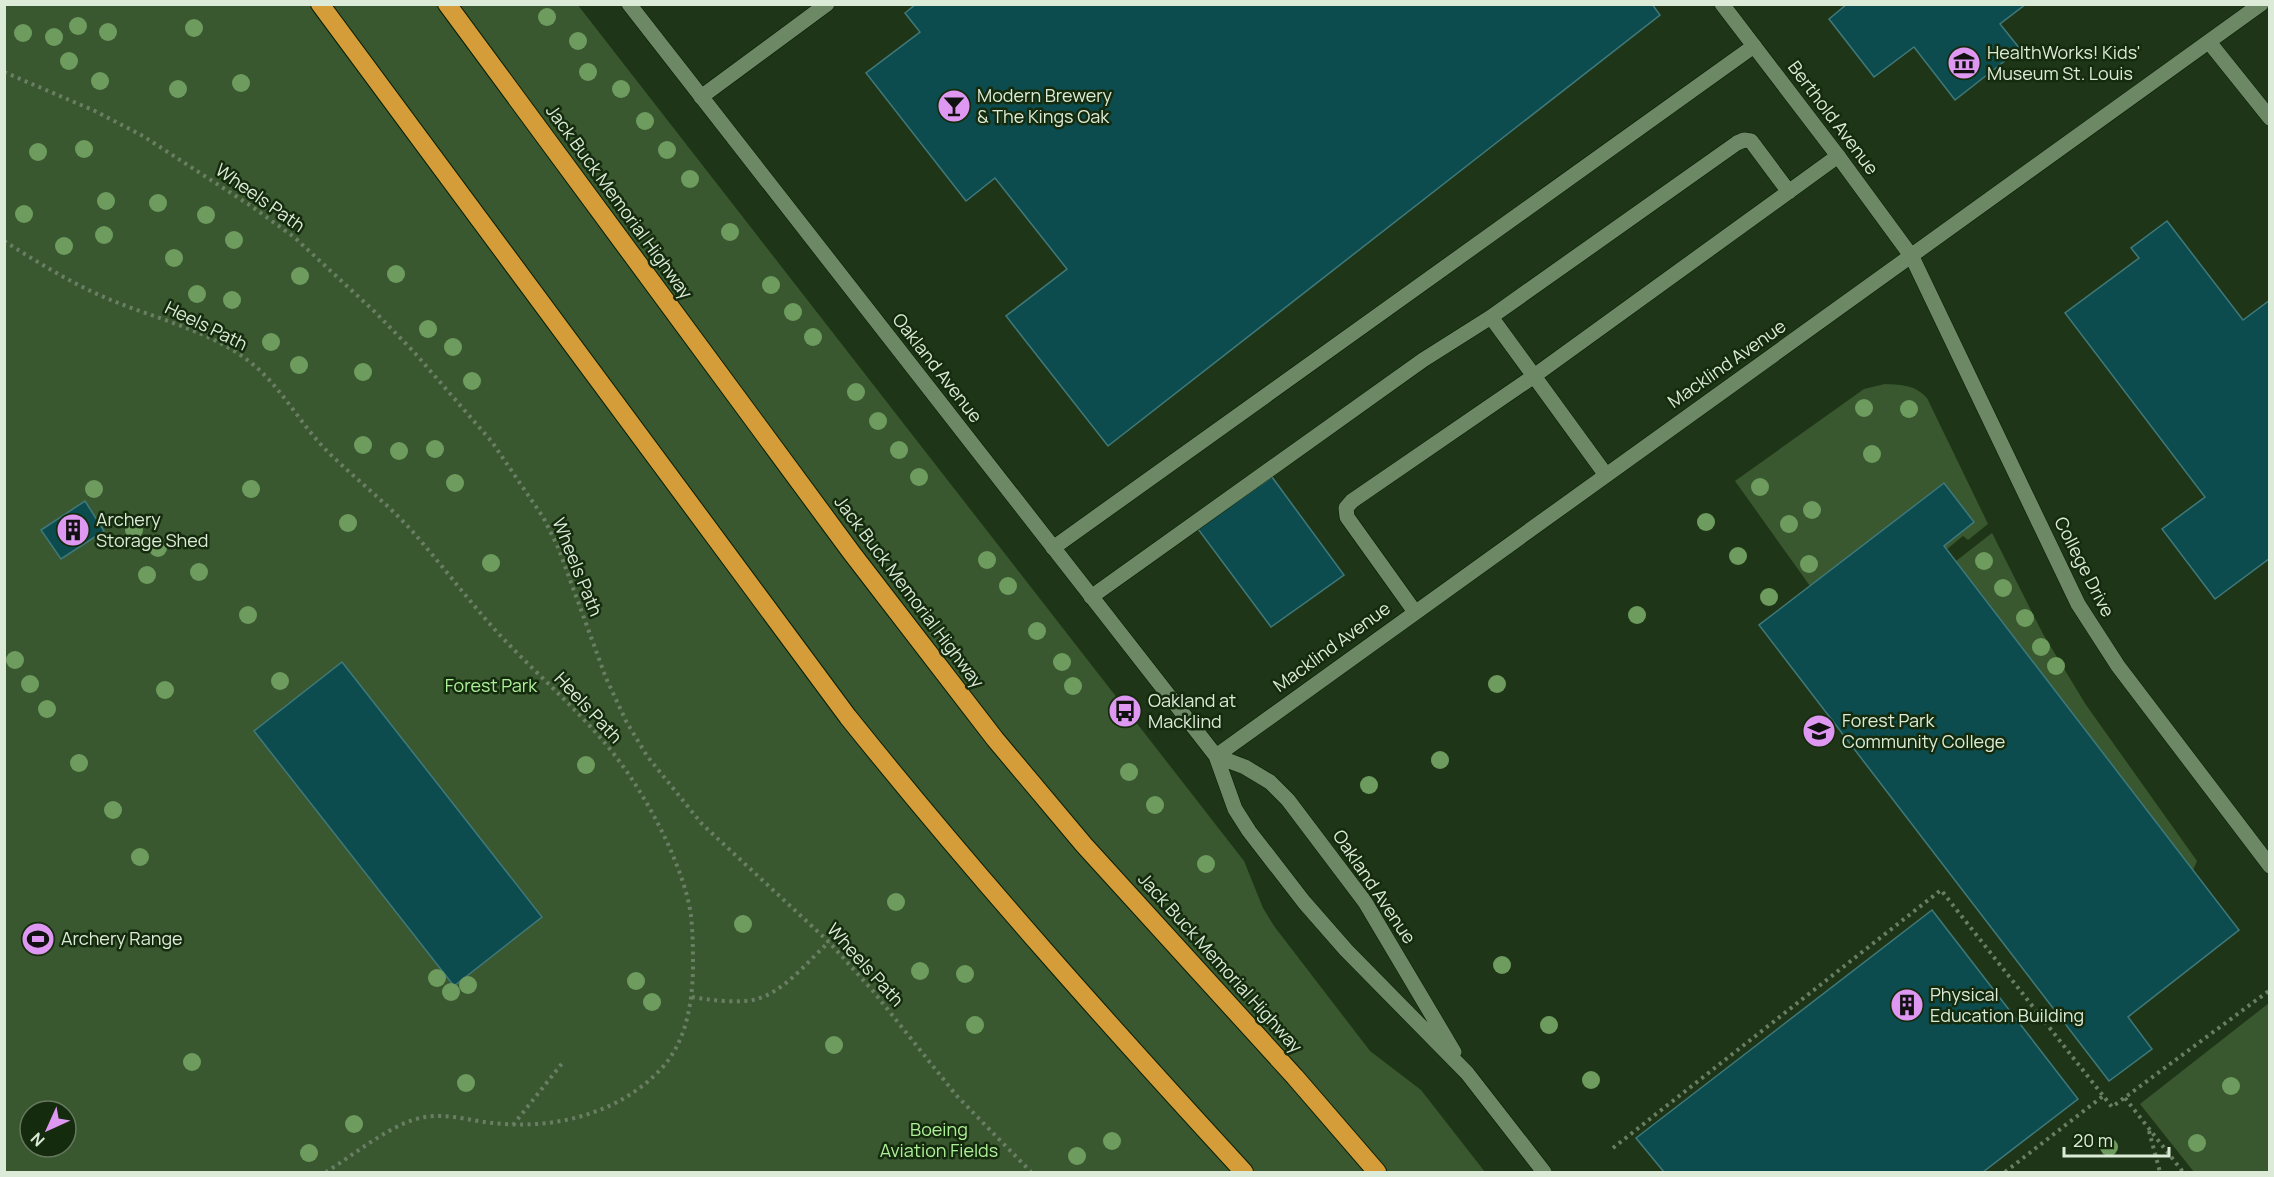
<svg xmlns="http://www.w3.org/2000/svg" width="2274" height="1177" font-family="Manrope,sans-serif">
<rect width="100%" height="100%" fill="#1e3617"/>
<path fill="#3a5830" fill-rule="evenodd" d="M577 4 1244 861 1263 908 1274 926 1370 1051 1421 1090 1485 1172H5V5ZM30 1111H66V1147H30Z
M1885 384C1903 385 1915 385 1927 398L1988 524 1968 540 1963 536 1947 549 1944 546 1974 522 1943 483 1810 586 1735 481 1864 389Z
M1992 533 2043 634 2086 705 2197 861 2193 870 1956 561Z
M2269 1003V1172H2194L2140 1104Z"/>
<path fill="#0d4c4e" stroke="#40797b" stroke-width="1.5" d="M916 4H1652L1660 15 1108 446 1006 316 1067 269 995 178 966 201 866 73 920 32 905 13Z
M1847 4H2026L2000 24 2020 49 1955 100 1914 47 1874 77 1829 19Z
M2167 221 2243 320 2270 300V558L2215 599 2162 529 2205 497 2065 313 2139 258 2131 248Z
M1272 477 1344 575 1271 627 1198 529Z
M1944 483 1974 522 1944 546 2239 930 2128 1017 2152 1049 2109 1081 1759 625Z
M85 501 104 531 61 559 41 530Z
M342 662 542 917 454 986 254 731Z
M1932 910 2078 1099 1983 1172H1664L1636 1138Z"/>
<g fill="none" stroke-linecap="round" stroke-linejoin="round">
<g stroke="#071d01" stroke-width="16">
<path id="service" d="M701 97 827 4
M1491 317 1606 475
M1053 548 1754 46
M1091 597 1423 360 1491 317 1737 143 1744 140 1751 141 1789 192
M1415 612 1347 517 1346 508 1352 501 1534 376 1838 156"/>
</g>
<g stroke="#071d01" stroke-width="16">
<path id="minor" d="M1722 4 1838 156 1912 257 2078 604 2118 666 2270 866
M2209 42 2270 118"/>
</g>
<g stroke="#071d01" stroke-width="16">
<path id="tertiary" d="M629 4 1216 756 1235 809 1249 831 1304 902 1346 950 1467 1073 1544 1172
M1216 756 2261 4
M1216 756 1245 767 1270 782 1288 800 1365 902 1454 1052"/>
</g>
<g stroke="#071d01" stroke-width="20">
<path id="motorway" d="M320 4 848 717C974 874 1108 1024 1244 1172
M447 4 851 552 995 739 1084 845 1295 1077 1377 1172"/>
</g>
<path stroke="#6a7e64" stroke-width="4" stroke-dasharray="3 4.5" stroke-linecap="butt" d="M4 72 95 111 143 136 251 206 294 237 375 312 414 352 492 442 543 517 558 547 606 678 626 721 647 756 702 824 829 942 873 991 956 1095 1031 1172
M4 241C39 263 74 285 111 300 157 319 210 331 250 362 282 387 301 426 330 454 358 481 388 504 413 532 442 565 468 600 497 632 535 673 578 709 613 753 635 781 653 812 668 844 678 867 688 892 691 916 693 934 693 952 693 970 692 1005 686 1042 661 1069 619 1114 553 1130 493 1123 471 1121 448 1113 425 1117 393 1122 354 1155 326 1172
M692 997C709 1000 740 1004 757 999 785 991 808 961 829 942
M2125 1098 2183 1172
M513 1125 564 1061
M2149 1131 2160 1172
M1613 1148 1941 890 2112 1107 2270 990
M2005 1172 2103 1096"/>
<use href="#service" stroke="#6d8865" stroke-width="15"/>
<use href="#minor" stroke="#6d8865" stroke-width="15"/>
<use href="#tertiary" stroke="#6d8865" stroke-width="15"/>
<use href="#motorway" stroke="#d49d39" stroke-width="18"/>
</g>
<g fill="#6d9c5e">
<circle cx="547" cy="17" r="9"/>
<circle cx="78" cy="26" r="9"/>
<circle cx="194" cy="28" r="9"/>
<circle cx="108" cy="32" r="9"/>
<circle cx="23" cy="33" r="9"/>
<circle cx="54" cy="37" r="9"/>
<circle cx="578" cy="41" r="9"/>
<circle cx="69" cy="61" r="9"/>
<circle cx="588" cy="72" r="9"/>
<circle cx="100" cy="81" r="9"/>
<circle cx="241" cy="83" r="9"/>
<circle cx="178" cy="89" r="9"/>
<circle cx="621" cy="89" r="9"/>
<circle cx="645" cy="121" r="9"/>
<circle cx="84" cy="149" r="9"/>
<circle cx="667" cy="150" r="9"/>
<circle cx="38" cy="152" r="9"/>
<circle cx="690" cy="179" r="9"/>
<circle cx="106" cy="201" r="9"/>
<circle cx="158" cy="203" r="9"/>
<circle cx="24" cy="214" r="9"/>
<circle cx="206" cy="215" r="9"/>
<circle cx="730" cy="232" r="9"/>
<circle cx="104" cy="235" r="9"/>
<circle cx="234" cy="240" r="9"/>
<circle cx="64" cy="246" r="9"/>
<circle cx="174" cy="258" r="9"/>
<circle cx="396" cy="274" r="9"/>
<circle cx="300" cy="276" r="9"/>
<circle cx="771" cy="285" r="9"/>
<circle cx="197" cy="294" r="9"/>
<circle cx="232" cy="300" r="9"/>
<circle cx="793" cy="312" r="9"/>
<circle cx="428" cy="329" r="9"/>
<circle cx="813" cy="337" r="9"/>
<circle cx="271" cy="342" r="9"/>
<circle cx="453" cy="347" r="9"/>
<circle cx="299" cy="365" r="9"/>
<circle cx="363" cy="372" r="9"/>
<circle cx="472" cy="381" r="9"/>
<circle cx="856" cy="392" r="9"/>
<circle cx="1864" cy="408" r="9"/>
<circle cx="1909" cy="409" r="9"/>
<circle cx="878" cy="421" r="9"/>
<circle cx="363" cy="445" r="9"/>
<circle cx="435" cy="449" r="9"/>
<circle cx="899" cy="450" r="9"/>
<circle cx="399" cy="451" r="9"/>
<circle cx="1872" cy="454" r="9"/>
<circle cx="919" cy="477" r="9"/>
<circle cx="455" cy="483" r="9"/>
<circle cx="1760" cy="487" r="9"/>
<circle cx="94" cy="489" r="9"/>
<circle cx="251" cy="489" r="9"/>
<circle cx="1812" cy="510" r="9"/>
<circle cx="1706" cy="522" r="9"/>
<circle cx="348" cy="523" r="9"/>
<circle cx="1789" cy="524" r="9"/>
<circle cx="134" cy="530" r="9"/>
<circle cx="158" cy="548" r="9"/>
<circle cx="1738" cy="556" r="9"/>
<circle cx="987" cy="560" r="9"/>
<circle cx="1984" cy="561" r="9"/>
<circle cx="491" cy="563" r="9"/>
<circle cx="1809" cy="564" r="9"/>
<circle cx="199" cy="572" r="9"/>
<circle cx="147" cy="575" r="9"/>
<circle cx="1008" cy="586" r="9"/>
<circle cx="2003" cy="588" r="9"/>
<circle cx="1769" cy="597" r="9"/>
<circle cx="248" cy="615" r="9"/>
<circle cx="1637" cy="615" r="9"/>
<circle cx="2025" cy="618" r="9"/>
<circle cx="1037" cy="631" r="9"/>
<circle cx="2041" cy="647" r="9"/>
<circle cx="15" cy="660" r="9"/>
<circle cx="1062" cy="662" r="9"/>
<circle cx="2056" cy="666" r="9"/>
<circle cx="280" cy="681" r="9"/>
<circle cx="30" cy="684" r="9"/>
<circle cx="1497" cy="684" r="9"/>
<circle cx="1073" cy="686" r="9"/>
<circle cx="165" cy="690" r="9"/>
<circle cx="47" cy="709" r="9"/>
<circle cx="1440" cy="760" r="9"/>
<circle cx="79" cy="763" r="9"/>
<circle cx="586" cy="765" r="9"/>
<circle cx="1129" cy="772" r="9"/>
<circle cx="1369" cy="785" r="9"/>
<circle cx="1155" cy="805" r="9"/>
<circle cx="113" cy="810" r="9"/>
<circle cx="140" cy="857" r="9"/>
<circle cx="1206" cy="864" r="9"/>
<circle cx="896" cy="902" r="9"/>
<circle cx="743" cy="924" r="9"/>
<circle cx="1502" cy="965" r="9"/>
<circle cx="920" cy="971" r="9"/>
<circle cx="965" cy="974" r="9"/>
<circle cx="437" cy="978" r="9"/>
<circle cx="636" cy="981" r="9"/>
<circle cx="468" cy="985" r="9"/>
<circle cx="451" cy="992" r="9"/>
<circle cx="652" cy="1002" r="9"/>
<circle cx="975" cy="1025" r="9"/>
<circle cx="1549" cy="1025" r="9"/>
<circle cx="834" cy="1045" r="9"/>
<circle cx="192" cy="1062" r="9"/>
<circle cx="1591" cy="1080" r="9"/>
<circle cx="466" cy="1083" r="9"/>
<circle cx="2231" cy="1086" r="9"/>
<circle cx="354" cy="1124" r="9"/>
<circle cx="1112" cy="1141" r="9"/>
<circle cx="2197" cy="1143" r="9"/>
<circle cx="2109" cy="1147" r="9"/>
<circle cx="309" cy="1153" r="9"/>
<circle cx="1077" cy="1156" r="9"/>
</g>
<defs>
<g id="museum-disc" transform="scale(1.725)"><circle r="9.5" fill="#de98f2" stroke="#152b0d"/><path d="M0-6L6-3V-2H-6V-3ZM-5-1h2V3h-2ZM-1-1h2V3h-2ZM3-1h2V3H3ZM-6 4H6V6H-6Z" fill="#111"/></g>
<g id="bar-disc" transform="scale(1.725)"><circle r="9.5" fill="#de98f2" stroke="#152b0d"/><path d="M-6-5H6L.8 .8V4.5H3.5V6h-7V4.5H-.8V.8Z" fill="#111"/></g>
<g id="building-disc" transform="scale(1.725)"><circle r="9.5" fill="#de98f2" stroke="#152b0d"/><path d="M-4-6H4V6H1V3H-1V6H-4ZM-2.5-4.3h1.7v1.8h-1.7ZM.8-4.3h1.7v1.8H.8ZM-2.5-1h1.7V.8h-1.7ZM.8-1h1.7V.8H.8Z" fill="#111"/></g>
<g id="bus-disc" transform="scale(1.725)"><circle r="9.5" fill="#de98f2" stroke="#152b0d"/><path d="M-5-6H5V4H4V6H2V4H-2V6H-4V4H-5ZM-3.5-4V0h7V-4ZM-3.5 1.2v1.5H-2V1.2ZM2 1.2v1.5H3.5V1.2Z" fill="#111"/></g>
<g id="university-disc" transform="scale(1.725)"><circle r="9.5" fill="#de98f2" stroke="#152b0d"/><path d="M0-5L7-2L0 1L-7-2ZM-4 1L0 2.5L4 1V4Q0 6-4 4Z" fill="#111"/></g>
<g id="stadium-disc" transform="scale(1.725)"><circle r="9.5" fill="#de98f2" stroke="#152b0d"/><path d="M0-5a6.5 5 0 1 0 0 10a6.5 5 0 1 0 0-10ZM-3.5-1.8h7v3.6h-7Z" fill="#111"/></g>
</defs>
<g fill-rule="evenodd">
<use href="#museum-disc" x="1964" y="63"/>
<use href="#bar-disc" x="954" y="106"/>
<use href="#building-disc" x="73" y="530"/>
<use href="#bus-disc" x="1125" y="711"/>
<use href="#university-disc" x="1819" y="731"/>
<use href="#stadium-disc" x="38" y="939"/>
<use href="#building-disc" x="1907" y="1005"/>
</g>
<g text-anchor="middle" stroke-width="5" stroke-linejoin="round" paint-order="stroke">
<g font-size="18" fill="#dcebd8" stroke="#152b0d" text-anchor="start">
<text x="1987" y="59">HealthWorks! Kids'<tspan x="1987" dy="21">Museum St. Louis</tspan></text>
<text x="977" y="102">Modern Brewery<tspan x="977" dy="21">&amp; The Kings Oak</tspan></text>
<text x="96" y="526">Archery<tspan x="96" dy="21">Storage Shed</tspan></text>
<text x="1148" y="707">Oakland at<tspan x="1148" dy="21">Macklind</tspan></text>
<text x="1842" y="727">Forest Park<tspan x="1842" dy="21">Community College</tspan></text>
<text x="61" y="945">Archery Range</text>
<text x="1930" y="1001">Physical<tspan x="1930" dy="21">Education Building</tspan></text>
</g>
<g font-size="18" fill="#dcebd8" stroke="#152b0d">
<text transform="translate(1833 118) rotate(53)" y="6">Berthold Avenue</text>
<text transform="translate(260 198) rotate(35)" y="6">Wheels Path</text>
<text transform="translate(619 202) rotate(54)" y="6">Jack Buck Memorial Highway</text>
<text transform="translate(206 326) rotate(26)" y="6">Heels Path</text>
<text transform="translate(1727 364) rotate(-35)" y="6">Macklind Avenue</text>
<text transform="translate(937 368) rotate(52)" y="6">Oakland Avenue</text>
<text transform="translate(577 567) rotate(68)" y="6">Wheels Path</text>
<text transform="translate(2084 567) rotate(63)" y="6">College Drive</text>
<text transform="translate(909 592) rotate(53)" y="6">Jack Buck Memorial Highway</text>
<text transform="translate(1332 647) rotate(-36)" y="6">Macklind Avenue</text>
<text transform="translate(588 708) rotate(47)" y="6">Heels Path</text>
<text transform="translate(1374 887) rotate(56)" y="6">Oakland Avenue</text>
<text transform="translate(1220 963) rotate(48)" y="6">Jack Buck Memorial Highway</text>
<text transform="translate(865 965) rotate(48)" y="6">Wheels Path</text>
</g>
<g font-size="18" fill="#aeef99" stroke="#152b0d">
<text x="491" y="692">Forest Park</text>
<text x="939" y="1136">Boeing<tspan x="939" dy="21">Aviation Fields</tspan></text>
</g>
</g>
<rect width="2274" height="1177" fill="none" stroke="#dcebd8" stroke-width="12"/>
<g transform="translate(48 1129) rotate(225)"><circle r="28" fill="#152b0d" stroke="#65785e" stroke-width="1.5"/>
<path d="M0-4.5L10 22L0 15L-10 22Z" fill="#de98f2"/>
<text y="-9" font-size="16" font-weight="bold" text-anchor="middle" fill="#dcebd8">N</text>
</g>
<path d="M2064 1147v9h105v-9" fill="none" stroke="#dcebd8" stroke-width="3"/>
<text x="2073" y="1147" font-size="18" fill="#dcebd8" stroke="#152b0d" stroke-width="4.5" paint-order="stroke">20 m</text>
</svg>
